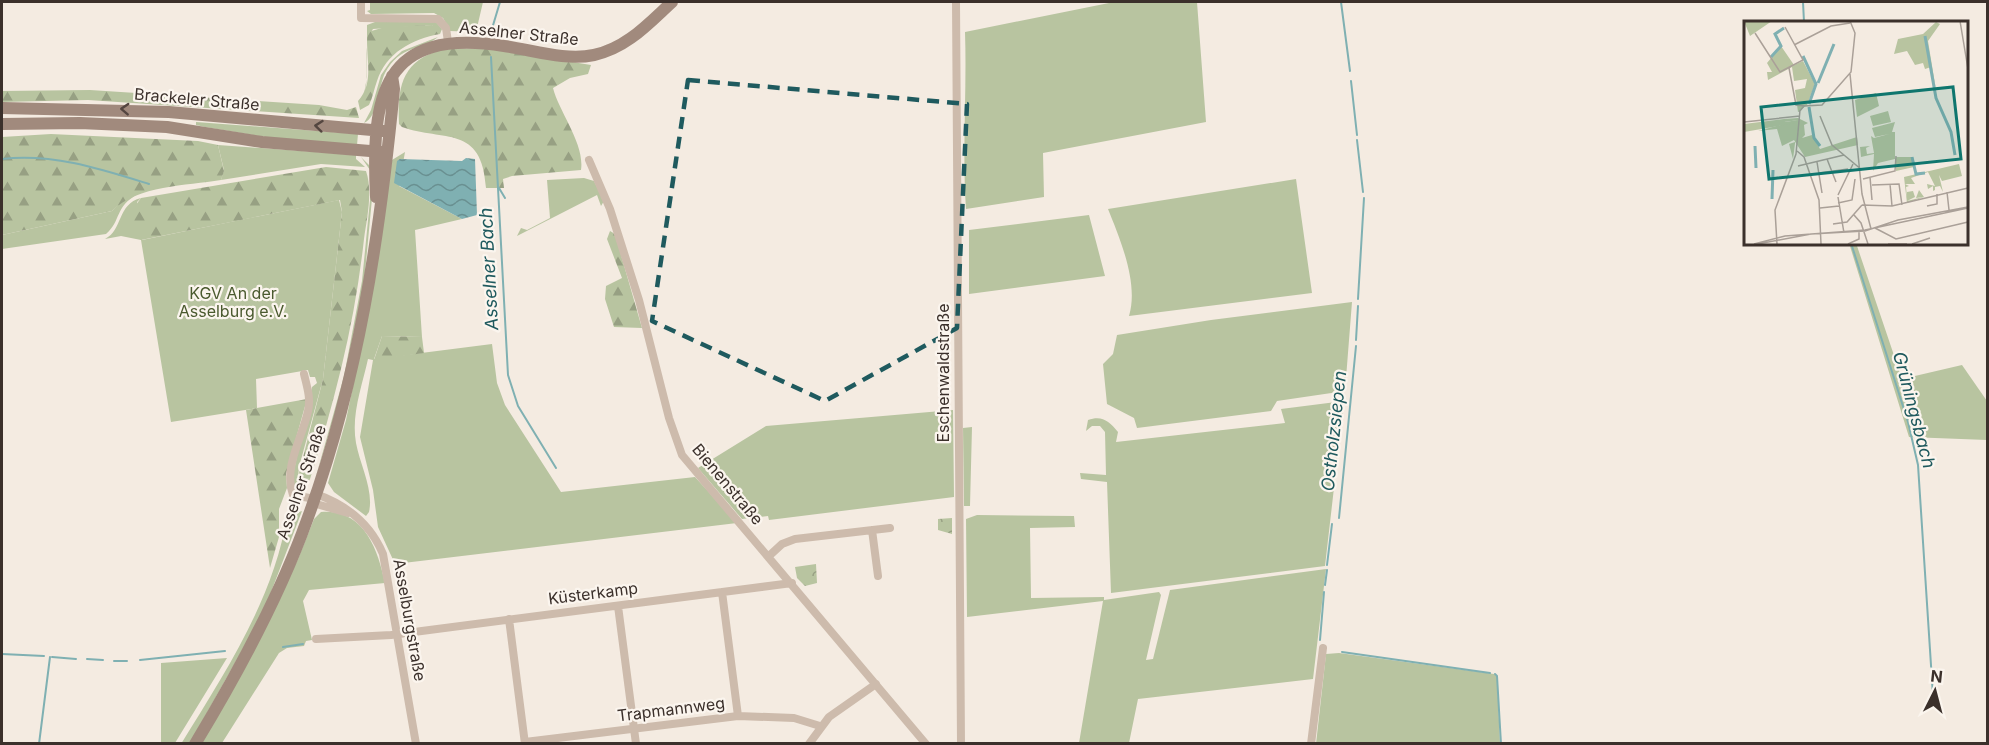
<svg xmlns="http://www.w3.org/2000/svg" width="1989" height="745" font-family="Inter,sans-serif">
<defs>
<pattern id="forest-firs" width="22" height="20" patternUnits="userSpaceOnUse" patternTransform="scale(1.5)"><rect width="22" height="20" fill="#b8c4a0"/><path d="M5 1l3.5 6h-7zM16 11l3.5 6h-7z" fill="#97a083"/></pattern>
<pattern id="park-crowns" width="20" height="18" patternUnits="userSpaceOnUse" patternTransform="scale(1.5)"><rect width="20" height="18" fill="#b8c4a0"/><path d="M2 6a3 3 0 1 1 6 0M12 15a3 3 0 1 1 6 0" fill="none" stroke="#97a083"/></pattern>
<pattern id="water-waves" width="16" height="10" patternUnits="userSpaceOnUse" patternTransform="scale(1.5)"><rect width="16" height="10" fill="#7fb0b2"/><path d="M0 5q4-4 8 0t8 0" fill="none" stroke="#699091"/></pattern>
</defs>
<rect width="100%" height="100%" fill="#f4ebe1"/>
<path fill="#b8c4a0" d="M370 2H483L476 32 450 31 443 18 434 13 371 14 367 11 370 10Z
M1114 2H1197L1206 122 1043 153 1044 197 966 209C962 150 967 91 965 32Z
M435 21 442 29 440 34 432 25 373 29C361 46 371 74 364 94L367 77V25L375 22Z
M438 37C420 51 400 45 385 73 378 87 379 116 364 123L371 110 381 75 390 62 402 51Z
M196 122 358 134 357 145 265 137 205 127 196 125Z
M218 145 356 155V159L365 167 321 164 221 180 224 170Z
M405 152 399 186 462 219 415 230 422 337 382 336 374 359 492 344 497 383 505 405 561 492 695 477 737 523 395 564 378 527 373 490 360 437 373 360 368 359C362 386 351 415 356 443 360 465 374 490 369 512L366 516 334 492 328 483 346 420 360 352 392 160Z
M361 157 371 167 373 188 364 283 341 394 315 480 344 376 362 281 371 190 370 170Z
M584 178 594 181 604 201 601 206 597 195 517 236 521 228 527 230 550 218 547 180Z
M1296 179 1312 293 1129 316C1139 283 1120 239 1108 209Z
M138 194C114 207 122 220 106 234L2 249V235L112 211 123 200Z
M141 198 137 202 142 240 339 200 342 212 323 379 299 467 298 477 310 479 305 488 293 487 291 484 312 387 317 383 315 377H310L308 370 256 379 257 408 171 422 141 240 121 236 105 239C123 230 117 204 141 198Z
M1089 215 1105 276 969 294V230Z
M1849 243H1856L1902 379 1962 365 1987 401V440L1909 437Z
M1352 302 1345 391 1277 401 1271 411 1137 428 1134 418 1107 404 1103 364 1113 354 1117 335 1211 320Z
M1344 401 1325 566 1111 593 1107 482 1081 479 1080 473 1106 475 1105 432 1100 426H1092L1086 431 1088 420C1102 415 1109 421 1118 432L1116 442 1285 423 1281 409Z
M953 410 954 497 769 520 768 516 742 519 698 468 766 426Z
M972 427 970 506H964L963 428Z
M302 511 263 613 190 743 181 744C224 674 274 599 287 516Z
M321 512C364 508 378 550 385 583L309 590 303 601 312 640 306 641 304 646 287 648 279 653 222 743 200 744 298 559 314 519Z
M977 515 1074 516 1075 527 1030 528 1031 598 1104 597V600L1159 592 1161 595 1146 660 1153 659 1170 590 1326 569 1313 679 1138 699 1129 743H1079L1103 601 967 617 966 519Z
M1339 653 1494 674 1497 677 1500 743 1316 744 1326 654Z
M227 658 175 743H161V663Z"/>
<path fill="url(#forest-firs)" d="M432 25 437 27 440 34C412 39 386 53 377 81 374 89 373 97 369 105L360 110 358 101C376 81 364 55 368 32L385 27Z
M447 48 492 49 591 65 588 74 570 78 553 88C559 112 585 144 581 170L512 176 503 179 504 188H486C482 124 444 142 402 127L399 124C397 82 404 59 447 48Z
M90 90 319 105 347 110 356 107 359 118 88 100 2 102V91Z
M51 134 198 141 218 145 224 171 221 180C186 186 138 185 112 211L2 235V137Z
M326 167 366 171C373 191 367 218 364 239 355 322 335 400 310 479L298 477 323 379 342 212 340 200 141 240 131 227 127 217 141 198Z
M610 231 615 234 642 328 614 327 605 299 606 286 622 278 607 239Z
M382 336 422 337 424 353 374 360Z
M307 399 286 474 287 488 279 509V537L270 568 246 410Z"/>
<path fill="url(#park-crowns)" d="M952 518V534L938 530V519Z
M816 564 817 583 805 586 797 578 795 567Z"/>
<path fill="url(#water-waves)" d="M466 158 475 159 477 215 462 219 394 183 397 161 400 159 462 161Z"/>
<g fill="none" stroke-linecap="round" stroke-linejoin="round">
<path stroke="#7fb0b2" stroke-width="2" d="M1341 2 1350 71
M1803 2 1804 22
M491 32 500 2
M491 57 508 375 518 406 556 468
M1351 81 1357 135
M1357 140 1363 192
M2 159C53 153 101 169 149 184
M499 188 505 198
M1851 243 1908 422 1918 465 1933 696
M1358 299 1364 198
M1356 340 1358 306
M1339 518 1356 346
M1327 565 1332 524
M1325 585 1327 570
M1320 640 1324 592
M283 647 303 644
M1342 652 1490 673
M2 654 44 656
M52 657 76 659
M87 659 103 660
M140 660 225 651
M114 661H127
M1495 674 1497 676 1501 744
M39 744 50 657"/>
<path stroke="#cdbbac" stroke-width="8" d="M361 2V18L438 19 446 28 448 42
M956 2 961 744
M589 160 610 209 639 300 669 418 682 455 926 744
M304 374C307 387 311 398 308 411 302 439 283 467 293 495L315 499
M316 494C347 505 370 523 383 554L416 744
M313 503 348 513
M872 530 878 576
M769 556 782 544 795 539 890 528
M722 592 738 716
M618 606 636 744
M509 619 525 744
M316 639 391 635 792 583
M525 742 738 716 794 718 820 726
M809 744 829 717 876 684
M1311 744 1323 648"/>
<path stroke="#a18a7d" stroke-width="12" d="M2 108 169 112 383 131
M2 124 80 123 167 127 262 142 382 152
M376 197C371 95 382 27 504 46 533 50 565 61 594 55 627 48 649 23 672 2
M195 744C238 673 279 598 307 520 358 382 380 235 394 89L392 76"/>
</g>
<defs><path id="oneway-chevron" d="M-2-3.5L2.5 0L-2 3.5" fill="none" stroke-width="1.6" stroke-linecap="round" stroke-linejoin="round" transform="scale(1.5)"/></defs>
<g stroke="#544640">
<use href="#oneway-chevron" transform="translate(125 109) rotate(-177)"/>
<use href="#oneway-chevron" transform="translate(319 126) rotate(-174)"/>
</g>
<path fill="none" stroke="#1f5a5e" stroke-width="4.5" stroke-dasharray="12 8" stroke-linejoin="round" d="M688 80 967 104 957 328 825 401 652 321Z"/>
<g text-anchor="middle" stroke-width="4.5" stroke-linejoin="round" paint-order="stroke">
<g font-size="16" fill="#3b302b" stroke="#fbf5ee">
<text transform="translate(519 33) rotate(6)" y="6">Asselner Straße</text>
<text transform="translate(197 99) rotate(5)" y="6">Brackeler Straße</text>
<text transform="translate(943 373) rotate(-90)" y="6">Eschenwaldstraße</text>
<text transform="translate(301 482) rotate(-71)" y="6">Asselner Straße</text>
<text transform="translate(728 484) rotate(50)" y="6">Bienenstraße</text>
<text transform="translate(593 593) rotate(-7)" y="6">Küsterkamp</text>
<text transform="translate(410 620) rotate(80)" y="6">Asselburgstraße</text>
<text transform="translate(671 709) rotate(-7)" y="6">Trapmannweg</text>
</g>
<g font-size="16" fill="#4a5a2e" stroke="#fbf5ee">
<text x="233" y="299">KGV An der<tspan x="233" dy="18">Asselburg e.V.</tspan></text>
</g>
<g font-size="18" font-style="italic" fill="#1f5a5e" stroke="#fbf5ee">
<text transform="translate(489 269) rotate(-93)" y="6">Asselner Bach</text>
<text transform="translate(1914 410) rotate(75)" y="6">Grüningsbach</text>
<text transform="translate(1334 431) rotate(-84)" y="6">Ostholzsiepen</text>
</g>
</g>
<g transform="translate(1744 21)">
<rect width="224" height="224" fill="#f4ebe1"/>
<path d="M37 25 50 44 59 40 71 63 63 84 54 91 51 69 61 67 63 58 50 60 48 46 24 59 23 51H28L23 42ZM132 72 135 85 113 96 111 79ZM144 90 147 101 129 105 126 95ZM54 97 64 102 60 104 61 114 58 117 68 114 76 128 113 116 114 124 61 136 50 119 38 125 33 108 14 110 55 99 40 101V98ZM151 101 148 111H151V138L134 142 129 150 130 133 117 136 116 126 126 125 122 127 123 133 130 132 127 115 130 117 145 113 131 116 128 107ZM152 136H169L170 146 152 150ZM215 143 218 155 198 160 195 154 199 171 196 165 191 166V169L189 170V165L184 168 183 163 191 165 184 151 167 157 171 163H161L165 165 162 166 163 176V171L169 170 171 176 163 180 179 176 172 177 175 169 180 176 163 182 160 156Z" fill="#b8c4a0"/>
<path d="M0 0H28L6 15ZM192 1 196 3 184 20 192 69 187 46 181 48 179 42 171 44 163 30 150 33 154 18 179 13ZM40 98 41 101 54 99 49 138 45 123 51 121 52 102 0 111V103Z" fill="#b8c4a0"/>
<path fill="none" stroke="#7fb0b2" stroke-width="3" d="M181 15 192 77 207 111 211 134M59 35 72 63 65 83M27 36 37 25 31 13 40 7M74 62 90 23M65 86 70 117 76 125M11 125 12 147M168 136 172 153 181 152M28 178 29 149"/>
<path fill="none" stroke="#aaa098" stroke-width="1.5" d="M216 0 224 48M11 12 36 51 59 39 41 6M50 24 87 5 106 2M45 47 52 84 61 85M106 53 118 173 127 208M55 91 60 85 78 84 107 51 111 12 106 0M76 95 88 124 118 149M0 101 56 95M53 130 60 136 75 179 77 223M83 138 92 161M73 141 78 172M54 145 100 134M75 152 104 148M126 156 128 179M119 158 151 150 152 135M146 163 148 185M128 164 155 163 158 184M203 171 205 189M94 174 109 143M94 176 100 212M94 182 108 179 111 158M118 184 148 185 224 167M183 185 193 183V173M76 187 95 185M110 194 117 202 124 223M89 203 103 201 118 184M131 207 152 218 224 201M10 223 41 215 121 209 224 187M14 223 67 213 121 210 154 199 224 186M33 223 31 189 52 133 56 89M104 223 115 218V211M144 223H163M168 223 186 217"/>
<path fill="#0f766e" fill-opacity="0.15" stroke="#0f766e" stroke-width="3" d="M209 66 217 138 25 158 17 86Z"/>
<rect width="224" height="224" fill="none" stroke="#3b302b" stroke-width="3"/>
</g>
<rect width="1989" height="745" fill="none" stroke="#3b302b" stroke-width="6"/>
<g transform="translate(1935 691) rotate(6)" stroke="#fbf5ee" stroke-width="4.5" paint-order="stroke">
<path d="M0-4.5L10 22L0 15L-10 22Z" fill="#3b302b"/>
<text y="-9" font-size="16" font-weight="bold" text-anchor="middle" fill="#3b302b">N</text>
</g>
</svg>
